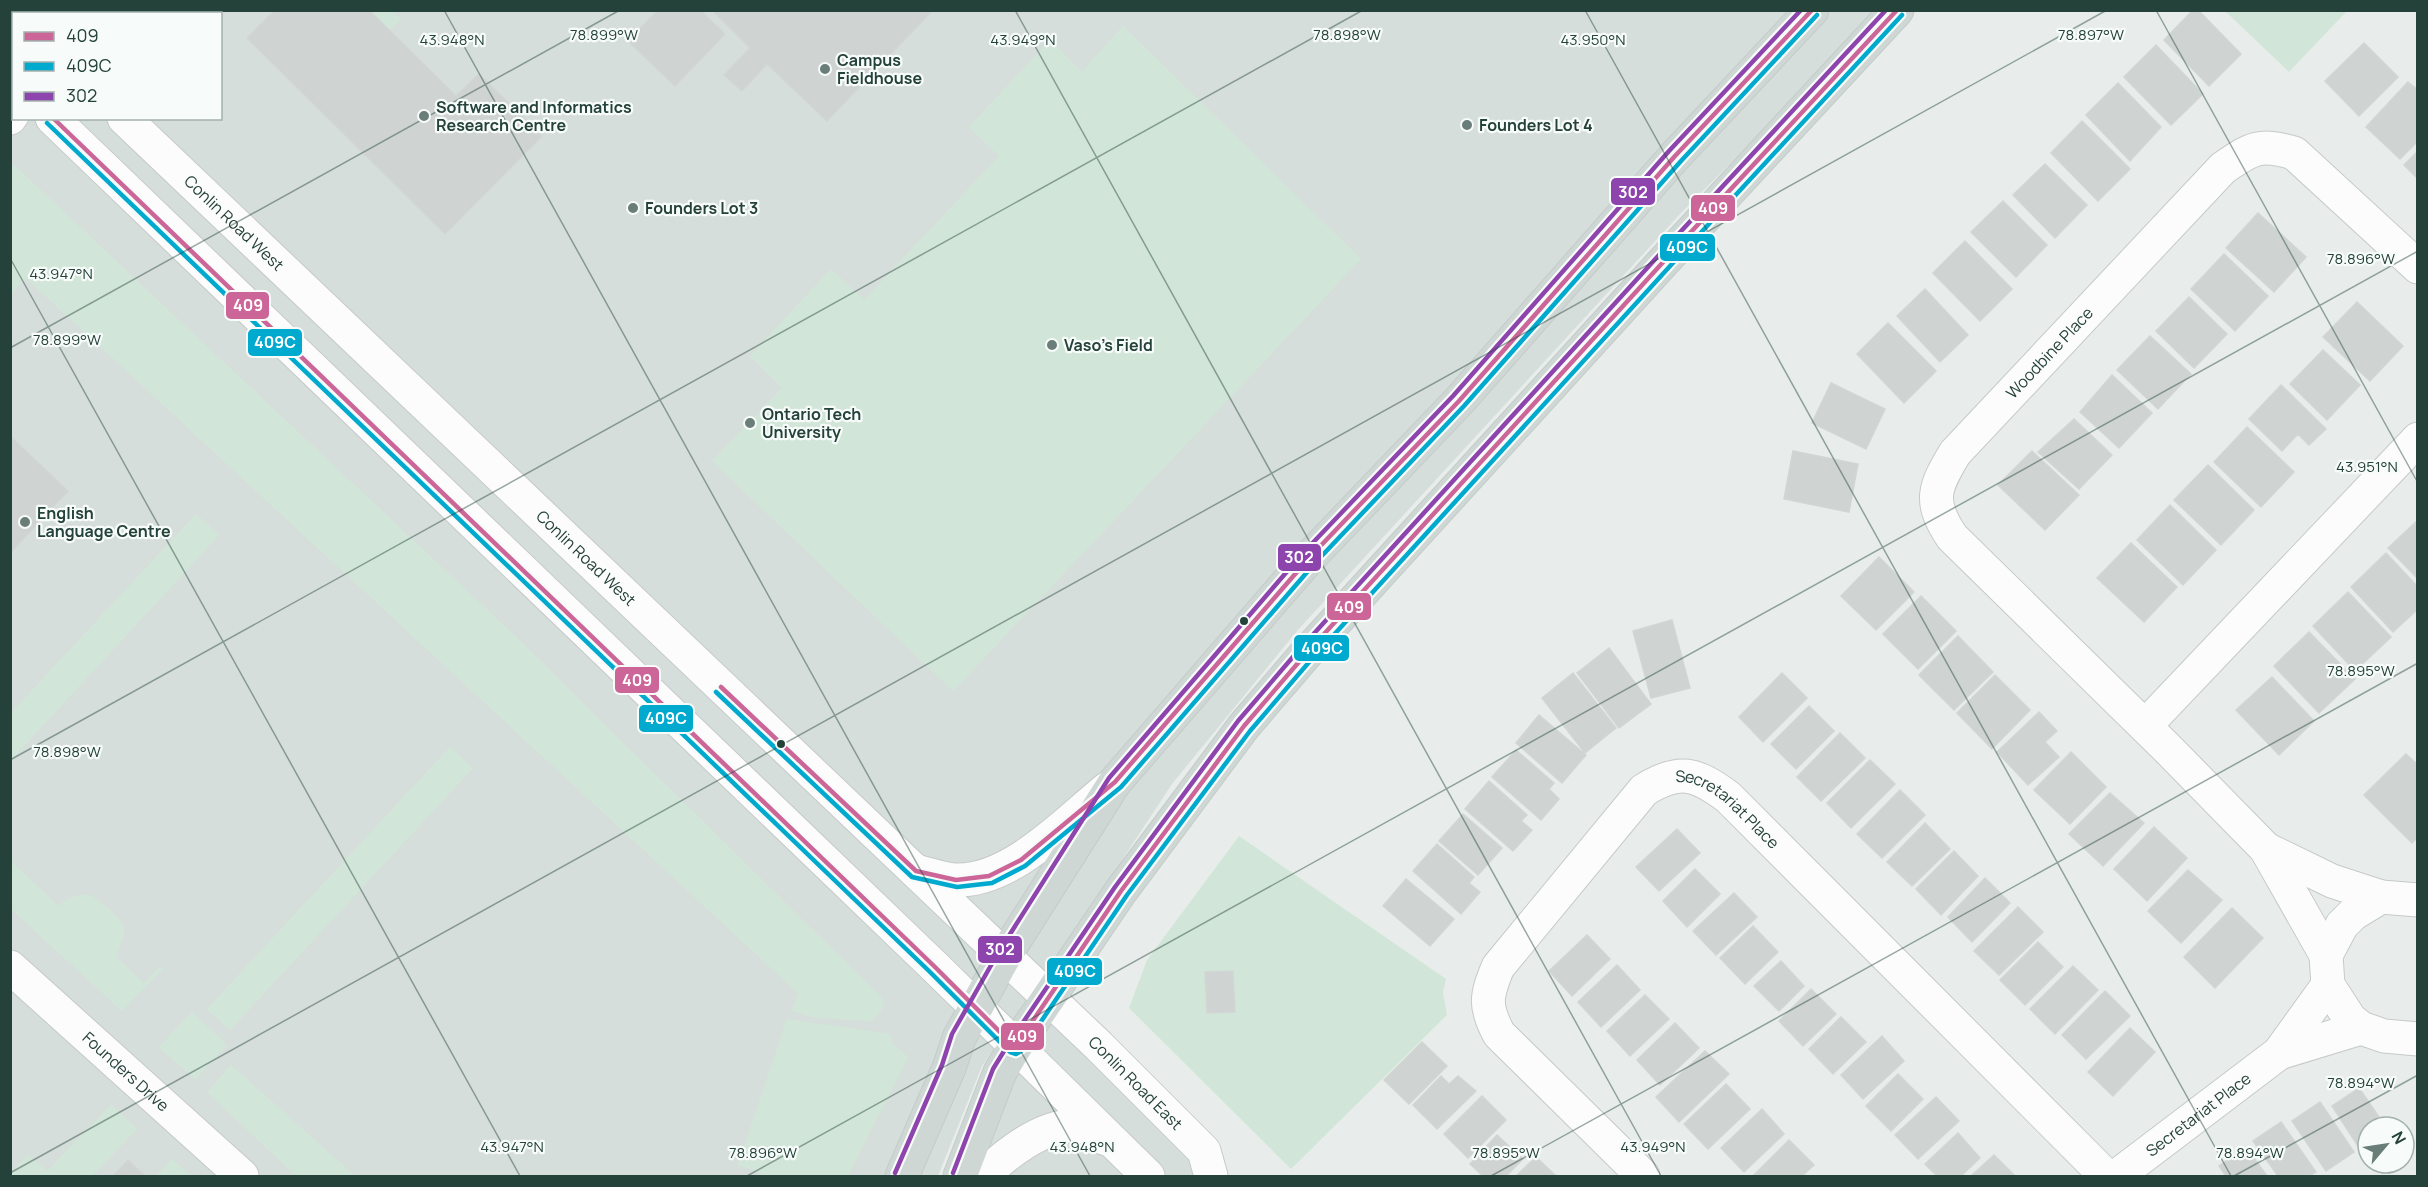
<svg xmlns="http://www.w3.org/2000/svg" width="2428" height="1187" font-family="Manrope,sans-serif">
<rect width="100%" height="100%" fill="#e8edeb"/>
<path fill="#d6dedb" fill-rule="evenodd" d="M10 11H1882L1680 214 1297 631 1172 784 1072 936 982 1066 938 1176H11ZM14 14H220V118H14Z
M1047 997 1211 1176H960Z"/>
<path fill="#d1e6d8" d="M369 11H393L401 19 390 30Z
M2225 11H2347L2289 72Z
M1123 26 1361 259 953 691 712 461 782 388 750 356 831 269 864 300 999 156 969 127 1050 40 1082 72Z
M14 165 514 635 882 998 884 1007 871 1021 816 1018 792 1011 798 993 26 278 11 294 10 167Z
M196 514 219 535 11 760V713Z
M450 747 473 768 230 1030 207 1009Z
M1239 836 1446 979 1443 992 1447 1015 1291 1169 1129 1008 1147 960Z
M11 861 58 906 69 898 87 894C97 899 128 921 124 934 122 943 117 948 116 957L144 983 160 967 163 969 122 1011 11 909Z
M192 1012 227 1045 195 1080 159 1047Z
M787 1019 890 1034 892 1044 908 1057 848 1176H760V1172L738 1165Z
M231 1065 355 1176H296L207 1092Z
M111 1105 137 1129 92 1176H11V1173L28 1155 47 1171Z
M172 1159 191 1176 157 1175Z"/>
<path fill="#cfd4d2" stroke="#d1d6d4" stroke-width="1.5" d="M275 10H369L456 96 479 74 542 136 445 234 247 38Z
M658 10H700L725 34 675 86 628 41Z
M712 10H933L827 121 767 64 742 91 724 75 750 48Z
M2193 10H2198L2241 54 2209 86 2164 40Z
M2364 43 2398 77 2359 116 2325 81Z
M2156 45 2203 94 2171 125 2124 77Z
M2408 82 2418 90V141L2400 159 2366 127Z
M2118 83 2161 127 2130 161 2086 115Z
M2082 121 2130 169 2098 201 2051 153Z
M2418 151V179L2404 165Z
M2045 164 2087 205 2055 238 2013 195Z
M2003 201 2047 245 2016 277 1971 232Z
M2258 213 2306 257 2274 292 2226 248Z
M1965 241 2012 289 1980 321 1933 273Z
M2224 254 2268 296 2235 331 2191 289Z
M1925 289 1968 335 1940 362 1897 316Z
M2189 297 2227 334 2194 368 2156 331Z
M2357 302 2403 346 2370 381 2323 337Z
M1888 323 1936 371 1904 403 1857 354Z
M2150 336 2191 374 2158 409 2117 370Z
M2323 350 2360 385 2327 420 2290 384Z
M2112 375 2152 413 2119 448 2080 412Z
M1831 383 1885 409 1866 449 1812 423Z
M2281 385 2326 429 2309 445 2298 434 2282 451 2249 419Z
M2074 419 2112 455 2079 489 2038 452Z
M2247 427 2294 472 2261 507 2214 462Z
M10 436 68 491 10 553Z
M1793 451 1858 464 1849 512 1784 499Z
M2032 451 2079 495 2045 530 1998 485Z
M2208 465 2254 510 2221 545 2174 500Z
M2170 505 2216 550 2183 585 2137 540Z
M2418 520V579L2388 548Z
M2131 543 2177 587 2144 622 2097 578Z
M2386 553 2418 587V609L2393 632 2351 587Z
M1879 557 1914 592 1876 630 1841 596Z
M2348 592 2391 637 2355 671 2313 626Z
M1921 596 1956 631 1918 669 1883 634Z
M1672 620 1690 688 1651 698 1633 631Z
M2309 632 2355 679 2319 713 2274 666Z
M1958 636 1993 672 1954 710 1919 675Z
M1609 648 1651 704 1619 728 1577 673Z
M1573 673 1616 728 1585 753 1542 698Z
M1782 673 1807 698 1763 742 1739 717Z
M1995 675 2030 710 1992 749 1957 713Z
M2272 677 2314 721 2279 755 2236 710Z
M1809 706 1834 731 1796 769 1771 744Z
M2039 712 2057 731 2045 742 2059 757 2028 785 1997 752Z
M1539 715 1586 755 1562 783 1516 743Z
M1840 733 1865 758 1821 801 1797 777Z
M1516 750 1554 783 1549 789 1559 799 1541 820 1492 777Z
M2071 752 2106 787 2070 824 2034 790Z
M2406 754 2418 765V837L2412 843 2364 795Z
M1870 760 1895 784 1851 828 1827 803Z
M1489 781 1527 815 1521 821 1532 830 1513 851 1465 809Z
M1900 790 1925 815 1882 858 1857 834Z
M2110 793 2144 823 2103 866 2069 834Z
M1463 814 1502 848 1478 875 1439 841Z
M1925 823 1950 849 1912 886 1887 862Z
M2154 827 2187 858 2147 901 2114 869Z
M1677 829 1700 853 1659 891 1636 867Z
M1437 844 1474 877 1469 883 1480 892 1461 914 1413 871Z
M1954 851 1978 876 1941 915 1916 889Z
M1695 869 1720 894 1687 927 1663 901Z
M2188 870 2222 900 2181 943 2148 911Z
M1985 878 2010 903 1972 942 1948 917Z
M1406 879 1454 919 1430 946 1383 906Z
M1734 893 1757 917 1716 955 1693 931Z
M2018 907 2043 932 1999 975 1974 951Z
M2232 908 2263 938 2215 988 2184 957Z
M1753 926 1778 952 1745 984 1720 958Z
M1587 935 1610 959 1572 996 1549 971Z
M2038 942 2063 967 2025 1005 2000 980Z
M1781 961 1804 986 1779 1011 1754 986Z
M1617 965 1640 990 1601 1027 1578 1002Z
M2073 966 2098 990 2055 1034 2030 1009Z
M1233 971 1235 1012 1207 1013 1205 972Z
M1811 989 1836 1014 1803 1046 1779 1021Z
M2105 991 2130 1016 2086 1059 2062 1035Z
M1645 995 1669 1019 1630 1056 1607 1031Z
M1841 1017 1866 1042 1833 1074 1809 1049Z
M1675 1023 1699 1048 1660 1085 1637 1060Z
M2130 1028 2155 1052 2113 1096 2088 1072Z
M1882 1036 1904 1061 1863 1099 1841 1075Z
M1422 1042 1447 1066 1409 1104 1384 1080Z
M1705 1051 1729 1074 1679 1122 1656 1097Z
M1898 1074 1923 1099 1891 1131 1866 1106Z
M1441 1076 1449 1084 1458 1076 1476 1091 1437 1129 1413 1105Z
M1726 1084 1750 1109 1708 1149 1684 1124Z
M2359 1088 2386 1127H2368V1155L2365 1157 2332 1106Z
M1482 1096 1506 1120 1468 1158 1444 1134Z
M1936 1097 1959 1121 1918 1159 1895 1135Z
M2320 1102 2354 1152 2326 1171 2292 1121Z
M1762 1109 1784 1134 1744 1172 1721 1148Z
M2281 1122 2316 1172 2309 1176H2278L2253 1141Z
M1958 1133 1980 1158 1961 1176H1937L1925 1164Z
M1497 1135 1523 1159 1506 1176H1483L1470 1164Z
M1789 1140 1814 1165 1802 1176H1753Z
M2246 1147 2267 1176H2226L2219 1166Z
M1994 1155 2015 1176H1971Z
M1536 1157 1556 1176H1516Z
M128 1160 145 1176H113Z"/>
<g fill="none" stroke-linecap="round" stroke-linejoin="round">
<g stroke="#c5cac8" stroke-width="35">
<g id="minor">
<path d="M17 10 20 14"/>
<path d="M101 14 103 10"/>
<path d="M10 77 14 80"/>
<path d="M10 118 14 112"/>
<path d="M52 118 934 966 1148 1176"/>
<path id="s1" d="M124 118 1099 1046 1204 1151 1211 1176"/>
<path d="M2145 726 2418 439"/>
<path d="M2266 849 2332 881 2381 897"/>
<path d="M916 871C929 874 944 880 957 880 1012 881 1067 821 1108 788"/>
<path d="M2418 900 2381 897 2353 914 2342 925 2326 955 2328 985 2350 1019 2361 1028 2384 1036 2418 1039"/>
<path id="s2" d="M2326 955 2266 849 2168 749 1952 537C1928 501 1934 488 1955 453L2223 168C2252 148 2259 143 2294 153L2418 267"/>
<path id="s3" d="M10 967 242 1176"/>
<path d="M2279 1053 2361 1028"/>
<path d="M983 1176C1007 1153 1045 1122 1081 1126 1089 1127 1099 1135 1106 1139"/>
<path id="s4" d="M1643 1176 1499 1034C1484 1006 1486 996 1498 967L1644 790C1679 768 1696 773 1728 797L2106 1176"/>
<path id="s5" d="M2117 1176 2279 1053 2328 985"/>
</g>
</g>
<g stroke="#c3ccc9" stroke-width="35">
<path id="major" d="M902 1176 949 1068 959 1038 1004 957 1115 782 1309 558 1459 401 1675 156 1812 10
M960 1176 1000 1072 1015 1047 1121 891 1244 726 1304 656 1665 260 1897 10"/>
</g>
<use href="#minor" stroke="#fcfcfc" stroke-width="33"/>
<use href="#major" stroke="#cfd7d5" stroke-width="33"/>
<g stroke="#f7fbf9" stroke-width="9">
<path id="bus-1" d="M53 118 934 966 1015 1047 1121 891 1244 726 1304 656 1665 260 1897 10
M721 687 916 871 956 880 989 876 1021 860 1115 782 1309 558 1459 401 1675 156 1812 10"/>
</g>
<g stroke="#f7fbf9" stroke-width="9">
<path id="bus-2" d="M47 123 929 971 1010 1052 1016 1054 1021 1051 1127 895 1250 731 1310 661 1671 265 1902 15
M716 692 912 877 957 887 992 883 1025 866 1121 787 1315 563 1464 406 1681 161 1817 15"/>
</g>
<g stroke="#f7fbf9" stroke-width="9">
<path id="bus-3" d="M895 1173 942 1065 952 1034 998 953 1109 778 1303 553 1453 396 1669 151 1801 10
M953 1173 993 1069 1009 1043 1115 887 1238 721 1298 651 1659 255 1886 10"/>
</g>
<use href="#bus-1" stroke="#c69" stroke-width="4.5"/>
<use href="#bus-2" stroke="#00a9ce" stroke-width="4.5"/>
<use href="#bus-3" stroke="#8e44ad" stroke-width="4.5"/>
</g>
<path fill="none" stroke="#24423a" stroke-width="1.5" stroke-opacity="0.45" d="M444 10 1090 1176M1015 10 1661 1176M1585 10 2231 1176M2156 10 2418 483M10 258 520 1176M10 348 620 10M10 760 1363 10M10 1173 2107 10M747 1176 2418 251M1491 1176 2418 663M2234 1176 2418 1075"/>
<g fill="#697e78" stroke="#f7fbf9" stroke-width="2">
<circle cx="825" cy="69" r="6"/>
<circle cx="424" cy="116" r="6"/>
<circle cx="1467" cy="125" r="6"/>
<circle cx="633" cy="208" r="6"/>
<circle cx="1052" cy="345" r="6"/>
<circle cx="750" cy="423" r="6"/>
<circle cx="25" cy="522" r="6"/>
</g>
<g fill="#24423a" stroke="#f7fbf9" stroke-width="2">
<circle cx="1244" cy="621" r="5"/>
<circle cx="781" cy="744" r="5"/>
</g>
<g text-anchor="middle" stroke-width="4.5" stroke-linejoin="round" paint-order="stroke">
<g font-size="16" font-weight="bold" fill="#24423a" stroke="#f7fbf9" text-anchor="start">
<text x="837" y="66">Campus<tspan x="837" dy="18">Fieldhouse</tspan></text>
<text x="436" y="113">Software and Informatics<tspan x="436" dy="18">Research Centre</tspan></text>
<text x="1479" y="131">Founders Lot 4</text>
<text x="645" y="214">Founders Lot 3</text>
<text x="1064" y="351">Vaso's Field</text>
<text x="762" y="420">Ontario Tech<tspan x="762" dy="18">University</tspan></text>
<text x="37" y="519">English<tspan x="37" dy="18">Language Centre</tspan></text>
</g>
<g font-size="16" fill="#24423a" stroke="#f7fbf9">
<text dy="6" stroke="none"><textPath href="#s1" startOffset="152">Conlin Road West</textPath></text>
<text dy="6" stroke="none"><textPath href="#s2" startOffset="794">Woodbine Place</textPath></text>
<text dy="6" stroke="none"><textPath href="#s1" startOffset="638">Conlin Road West</textPath></text>
<text dy="6" stroke="none"><textPath href="#s4" startOffset="600">Secretariat Place</textPath></text>
<text dy="6" stroke="none"><textPath href="#s3" startOffset="156">Founders Drive</textPath></text>
<text dy="6" stroke="none"><textPath href="#s1" startOffset="1398">Conlin Road East</textPath></text>
<text dy="6" stroke="none"><textPath href="#s5" startOffset="102">Secretariat Place</textPath></text>
</g>
</g>
<g font-size="15" text-anchor="middle" fill="#24423a" stroke="#f7fbf9" stroke-width="4.5" stroke-linejoin="round" paint-order="stroke">
<text x="604" y="40">78.899°W</text>
<text x="1347" y="40">78.898°W</text>
<text x="2091" y="40">78.897°W</text>
<text x="452" y="45">43.948°N</text>
<text x="1023" y="45">43.949°N</text>
<text x="1593" y="45">43.950°N</text>
<text x="2361" y="264">78.896°W</text>
<text x="61" y="279">43.947°N</text>
<text x="67" y="345">78.899°W</text>
<text x="2367" y="472">43.951°N</text>
<text x="2361" y="676">78.895°W</text>
<text x="67" y="757">78.898°W</text>
<text x="2361" y="1088">78.894°W</text>
<text x="512" y="1152">43.947°N</text>
<text x="1082" y="1152">43.948°N</text>
<text x="1653" y="1152">43.949°N</text>
<text x="763" y="1158">78.896°W</text>
<text x="1506" y="1158">78.895°W</text>
<text x="2250" y="1158">78.894°W</text>
</g>
<g stroke="#f7fbf9" stroke-width="2">
<rect x="1610" y="177" width="46" height="29" rx="6" fill="#8e44ad"/>
<rect x="1690" y="194" width="46" height="28" rx="6" fill="#c69"/>
<rect x="1659" y="233" width="57" height="29" rx="6" fill="#00a9ce"/>
<rect x="225" y="291" width="45" height="29" rx="6" fill="#c69"/>
<rect x="247" y="328" width="56" height="29" rx="6" fill="#00a9ce"/>
<rect x="1277" y="543" width="45" height="29" rx="6" fill="#8e44ad"/>
<rect x="1326" y="592" width="46" height="29" rx="6" fill="#c69"/>
<rect x="1293" y="634" width="57" height="28" rx="6" fill="#00a9ce"/>
<rect x="614" y="666" width="46" height="28" rx="6" fill="#c69"/>
<rect x="638" y="704" width="56" height="29" rx="6" fill="#00a9ce"/>
<rect x="977" y="935" width="46" height="29" rx="6" fill="#8e44ad"/>
<rect x="1046" y="957" width="57" height="29" rx="6" fill="#00a9ce"/>
<rect x="1000" y="1022" width="45" height="29" rx="6" fill="#c69"/>
</g>
<g font-size="16" text-anchor="middle" font-weight="bold" fill="#fff">
<text x="1633" y="198">302</text>
<text x="1713" y="214">409</text>
<text x="1687" y="253">409C</text>
<text x="248" y="311">409</text>
<text x="275" y="348">409C</text>
<text x="1299" y="563">302</text>
<text x="1349" y="613">409</text>
<text x="1322" y="654">409C</text>
<text x="637" y="686">409</text>
<text x="666" y="724">409C</text>
<text x="1000" y="955">302</text>
<text x="1075" y="977">409C</text>
<text x="1022" y="1042">409</text>
</g>
<rect width="2428" height="1187" fill="none" stroke="#24423a" stroke-width="24"/>
<rect x="12" y="12" width="210" height="108" fill="#f7fbf9" stroke="#a3b1ad" stroke-width="1.5"/>
<rect x="24" y="32" width="30" height="9" fill="#cc6699" stroke="#a3b1ad" stroke-width="1.5"/>
<text x="66" y="42" font-size="18" fill="#24423a">409</text>
<rect x="24" y="62" width="30" height="9" fill="#00a9ce" stroke="#a3b1ad" stroke-width="1.5"/>
<text x="66" y="72" font-size="18" fill="#24423a">409C</text>
<rect x="24" y="92" width="30" height="9" fill="#8e44ad" stroke="#a3b1ad" stroke-width="1.5"/>
<text x="66" y="102" font-size="18" fill="#24423a">302</text>
<g transform="translate(2386 1145) rotate(61)"><circle r="28" fill="#f7fbf9" stroke="#a3b1ad" stroke-width="1.5"/>
<path d="M0-4.5L10 22L0 15L-10 22Z" fill="#697e78"/>
<text y="-9" font-size="16" font-weight="bold" text-anchor="middle" fill="#24423a">N</text>
</g>
</svg>
